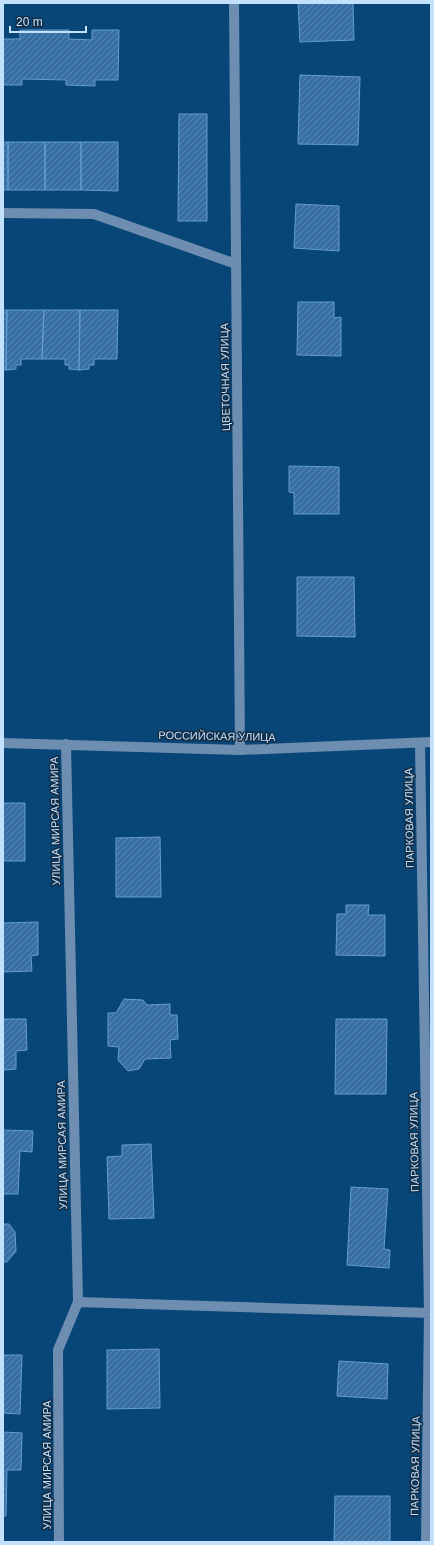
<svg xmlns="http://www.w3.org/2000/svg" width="434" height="1545" font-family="Helvetica,sans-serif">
<defs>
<pattern id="building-hatch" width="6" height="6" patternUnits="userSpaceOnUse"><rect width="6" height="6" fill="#376fa3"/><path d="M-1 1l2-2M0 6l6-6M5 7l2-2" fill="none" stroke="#5b8ab5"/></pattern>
</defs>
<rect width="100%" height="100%" fill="#084677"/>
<path fill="url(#building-hatch)" stroke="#649cd3" d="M298 3H353L354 40 300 42Z
M20 30H69V39L92 40V30H119L118 80H95V86L66 85V80L22 79V85H3V39H20Z
M300 75 360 77 358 145 298 144Z
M179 114H207V221H178Z
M3 142H8V190H3Z
M8 142H45V190H8Z
M45 142H81V190H45Z
M81 142H118V191L81 190Z
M296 204 339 206V251L294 248Z
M298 302H334V318L341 317V356L297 355Z
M3 310H7L6 370 3 369Z
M7 310H44L42 359H21V365H16V369L6 370Z
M44 310H80L79 370 69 369V365H65V359H42Z
M80 310H118L117 359H94V365H89V369L79 370Z
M289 466 339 467V514H294V493L289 492Z
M297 577H354L355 637 297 636Z
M3 803H25V861H3Z
M160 837 161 897H116V838Z
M346 905H369L368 915H385V956L336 955 337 914H346Z
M38 922V955L31 956 32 971 3 972V923Z
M124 999 143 1000 147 1005 170 1004V1015H177L178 1039 170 1040 171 1058 145 1059 139 1069 128 1071 118 1060 119 1047 108 1046V1013H116Z
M3 1019H26L27 1050 16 1051V1069L3 1070V1079Z
M336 1019H387L386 1094H335Z
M3 1130 33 1131 32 1152 20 1151 18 1194H3Z
M151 1144 154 1218 109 1219 107 1157 122 1156V1145Z
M351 1187 388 1189 384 1249 390 1250 389 1268 347 1265Z
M3 1224H9L15 1232 16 1251 7 1262H3Z
M159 1349 160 1408 107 1409V1350Z
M3 1355H22L20 1414 3 1413Z
M339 1361 388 1364 387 1399 337 1396Z
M3 1432 22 1433 21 1470H7L6 1516H3Z
M335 1496H390V1542H334Z"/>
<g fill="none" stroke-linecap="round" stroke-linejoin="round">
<path stroke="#6d8eb1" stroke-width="10" d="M234 3 240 750
M3 213 94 214 236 264
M3 743 240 750 431 742
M420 743 429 1313 426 1542
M78 1302 431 1313
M59 1542 58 1350 78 1302 66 744"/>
</g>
<g text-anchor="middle" stroke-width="3" stroke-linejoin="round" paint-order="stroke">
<g font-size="11" fill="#c3e0fd" stroke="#142c42">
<text transform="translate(225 377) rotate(-91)" y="4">ЦВЕТОЧНАЯ УЛИЦА</text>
<text transform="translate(217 736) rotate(1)" y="4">РОССИЙСКАЯ УЛИЦА</text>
<text transform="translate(409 818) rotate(-91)" y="4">ПАРКОВАЯ УЛИЦА</text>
<text transform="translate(55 821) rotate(-91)" y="4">УЛИЦА МИРСАЯ АМИРА</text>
<text transform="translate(414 1142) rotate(-91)" y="4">ПАРКОВАЯ УЛИЦА</text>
<text transform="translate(62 1145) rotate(-91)" y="4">УЛИЦА МИРСАЯ АМИРА</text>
<text transform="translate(47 1465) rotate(-90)" y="4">УЛИЦА МИРСАЯ АМИРА</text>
<text transform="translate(415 1466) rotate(-89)" y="4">ПАРКОВАЯ УЛИЦА</text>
</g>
</g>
<rect width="434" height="1545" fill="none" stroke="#c3e0fd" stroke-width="8"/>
<path d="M10 26v6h76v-6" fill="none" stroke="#c3e0fd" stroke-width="2"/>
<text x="16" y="26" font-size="12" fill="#c3e0fd" stroke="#142c42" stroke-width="3" paint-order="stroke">20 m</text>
</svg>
